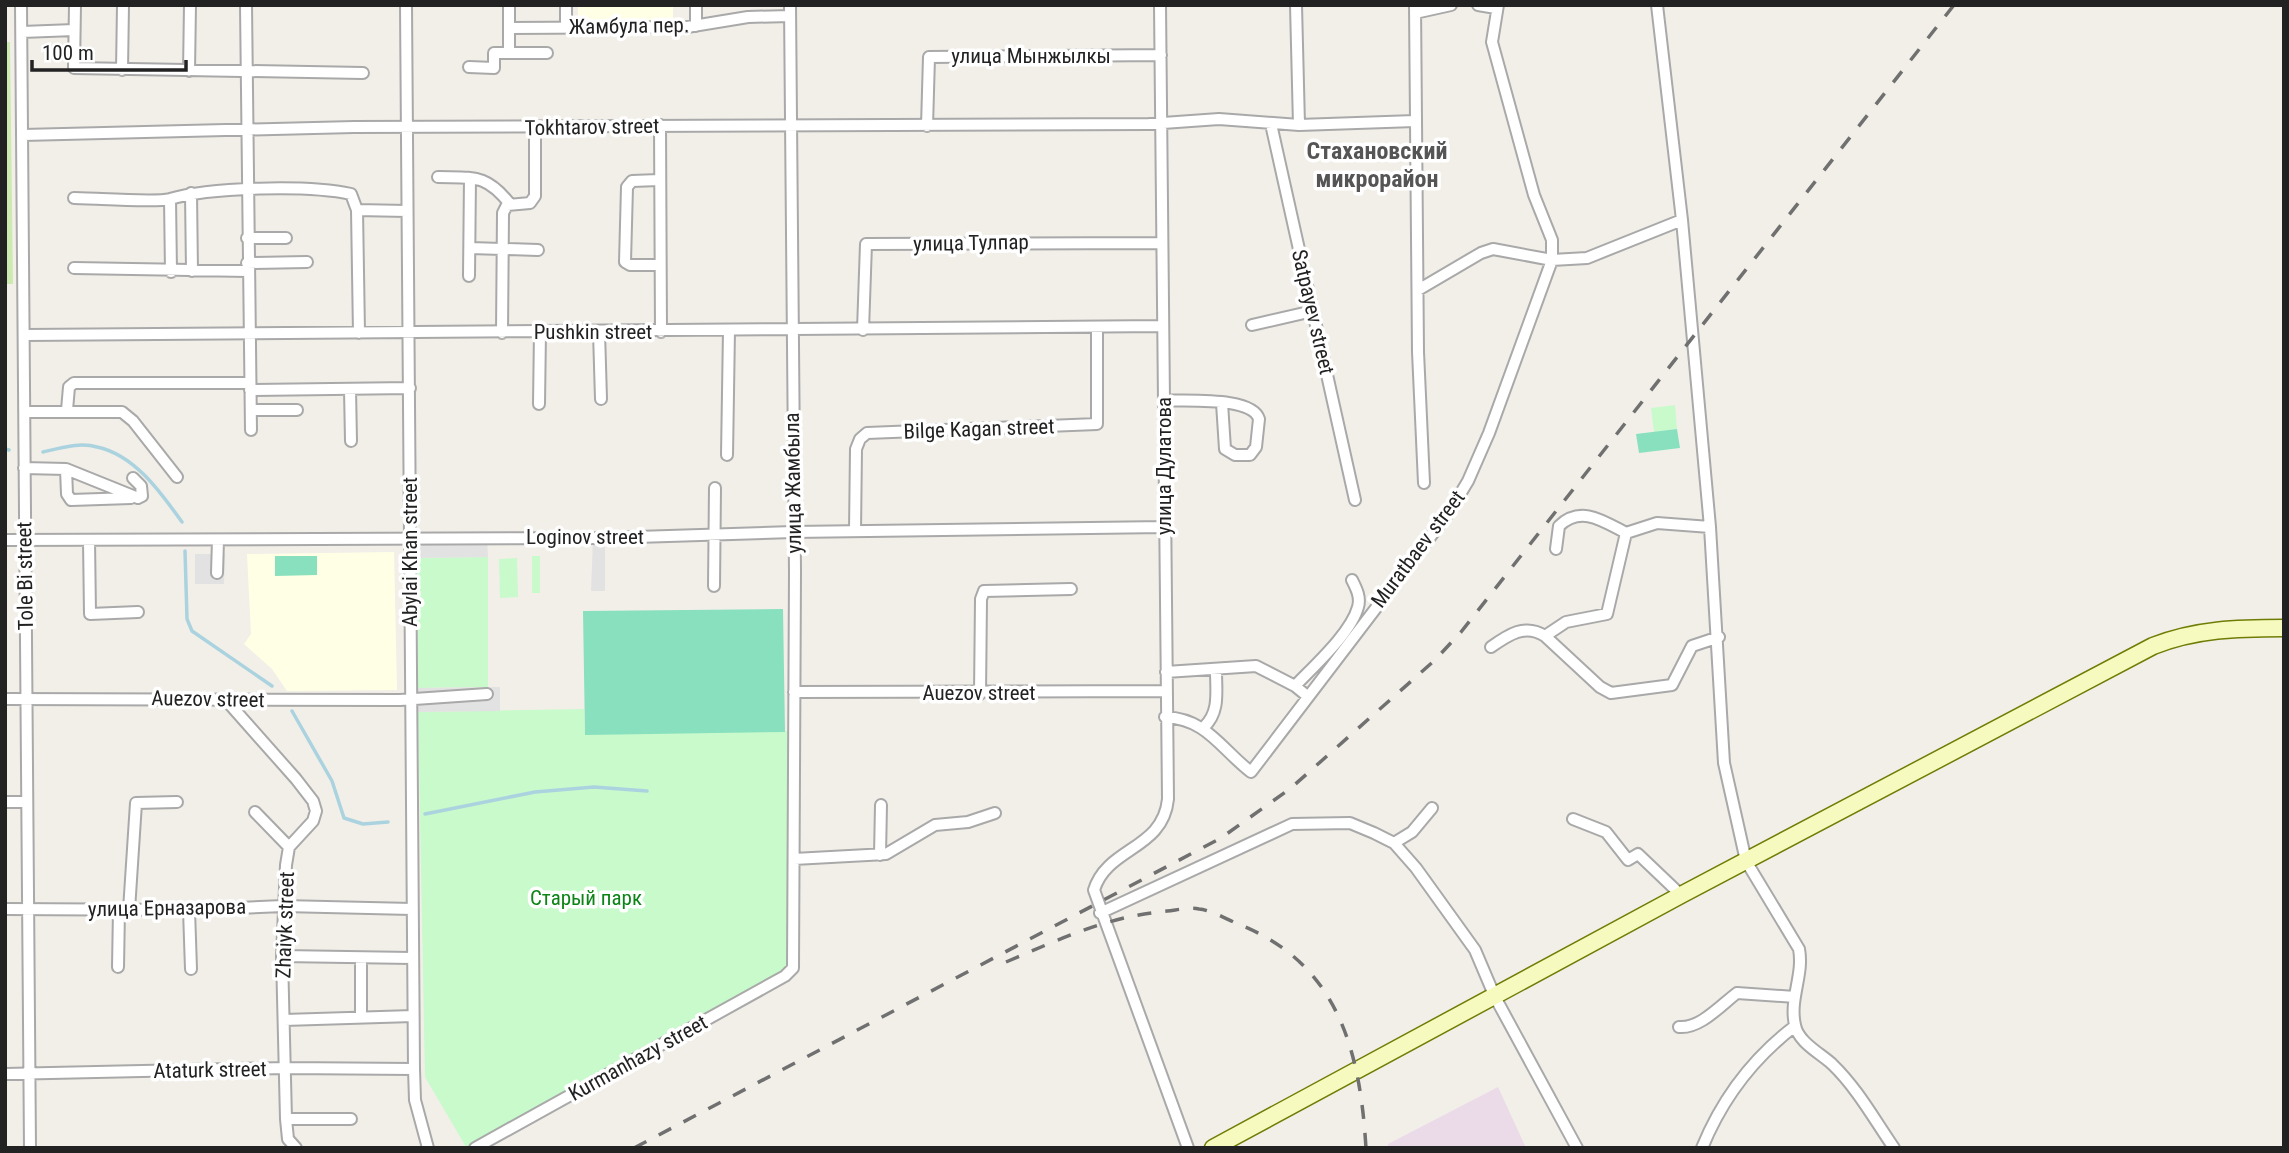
<svg xmlns="http://www.w3.org/2000/svg" width="2289" height="1153" font-family="'Roboto Condensed',sans-serif">
<rect width="100%" height="100%" fill="#f2efe9"/>
<path fill="#ebdbe8" d="M1498 1087 1526 1148H1388V1144Z"/>
<path fill="#ffffe5" d="M578 5H673V27H578Z
M394 552 397 690 287 691 272 669 244 644 251 634 247 554Z"/>
<path fill="#cdebb0" d="M5 42H10L13 284H5Z"/>
<path fill="#c8facc" d="M1675 405 1677 429 1654 432 1651 408Z
M532 556H540V593H532Z
M488 557V687L418 688 417 558Z
M517 558 518 597 500 598 499 559Z
M584 709 585 734 791 731 788 970 693 1026 466 1147 425 1077 418 712Z"/>
<path fill="#88e0be" d="M1677 429 1680 448 1639 453 1636 434Z
M275 556H317V575L275 576Z
M783 609 785 732 585 735 583 611Z"/>
<path fill="#e2e2e2" d="M417 537 487 538 488 557 417 558Z
M593 538H605V591H591Z
M195 554H225L224 584H195Z
M500 687V711L418 712V688Z"/>
<g fill="none" stroke-linecap="round" stroke-linejoin="round">
<path stroke="#aad3df" stroke-width="3.5" d="M5 449 9 450
M43 452C60 448 80 442 97 447 135 455 161 493 182 522
M185 551 187 619 192 631 272 686
M292 711 332 781 344 818 363 824 388 822
M425 814 535 792 594 787 647 791"/>
<g stroke="#a9a9a9" stroke-width="14">
<path id="street" d="M21 5 30 1148
M75 5 74 68 363 73
M246 5 251 430
M406 5 414 1069 415 1100 428 1148
M1160 5 1168 799C1163 850 1107 847 1094 890L1188 1148
M1296 5 1299 125
M1415 5 1418 352 1424 483
M1478 5 1496 8
M1657 5 1682 220 1710 527 1724 763 1746 861 1799 949C1804 975 1789 999 1795 1025 1798 1042 1820 1053 1832 1064 1857 1088 1874 1119 1894 1148
M1415 13 1451 5
M696 26V5
M566 27V5
M509 28 687 27 748 17 790 16
M22 32 74 30
M509 53V5
M469 67 494 68V53H547
M122 70 123 5
M189 71 190 5
M1271 124 1355 500
M660 125 661 332
M927 126 929 57 1161 55
M23 135 354 127 1149 124 1219 119 1299 125 1415 121
M438 177C475 178 486 174 510 204
M659 180 632 181 627 187 625 262 630 265H660
M191 193 192 271
M74 198C94 198 155 203 170 199 210 187 309 185 351 194L357 210 359 333
M170 199 171 272
M357 210 407 211
M247 238H286
M470 248 538 250
M247 263 307 262
M74 268 248 271
M469 276 470 178
M1418 290 1481 253 1493 249 1552 260 1587 258 1682 220
M1252 325 1313 311
M863 330 866 244 1161 243
M599 332 601 399
M502 333 503 213 507 205 530 203 535 196V128
M25 335 1161 326
M350 389 351 441
M250 390 410 388
M1164 400C1185 402 1252 396 1259 419L1256 447 1250 455H1235L1225 449 1222 403
M539 404 540 332
M67 410 69 387 74 383H250
M251 410H297
M25 412H122L133 421 177 477
M727 455 729 330
M24 468 66 469 138 498
M66 469 67 494 71 500 131 498
M133 478 141 486 142 496 138 498
M855 531 856 449 860 439 867 433 1097 424V327
M5 540 605 538 793 532 1164 527
M89 540 90 614 138 612
M1556 549 1559 526C1581 505 1603 521 1626 533
M217 573 218 540
M714 586 715 488
M1545 636 1566 622 1607 614 1626 533 1657 523 1710 527
M1491 647C1508 635 1525 623 1545 636L1600 687 1611 693 1672 685 1692 646 1719 637
M1166 672 1256 666 1295 686 1306 695
M1295 686C1314 666 1351 633 1358 607 1361 597 1356 588 1352 580
M794 692 1165 691
M980 694 981 599 984 591 1071 589
M5 699 400 700 487 694
M226 700 296 779 313 801 316 811 313 821 289 847 286 865 282 956 286 1119 288 1139 296 1148
M1165 717C1207 719 1220 748 1251 772L1450 511 1468 481 1489 433 1552 260V240L1534 195 1492 42 1498 5
M1204 727C1220 712 1216 692 1216 671
M5 802H27
M255 812 289 847
M1573 819 1606 832 1628 860 1638 854 1681 895
M1394 843 1412 832 1432 808
M880 855 881 805
M794 859 886 854 935 825 968 822 995 813
M5 909 189 910 283 906 412 909
M129 910 136 803 177 802
M189 910 191 969
M1100 913 1292 824 1350 823 1374 833 1394 843 1416 868 1475 950 1495 997 1577 1148
M282 956 412 958
M361 958V1018
M118 967 119 910
M284 1020 413 1016
M1679 1027C1700 1029 1721 1005 1737 993L1795 997
M5 1074 284 1068 414 1069
M286 1119H351
M475 1148 785 976 793 968 795 572 790 5
M1702 1148C1722 1099 1753 1058 1795 1026"/>
</g>
<g stroke="#707d05" stroke-width="19">
<path id="secondary" d="M1213 1148 1681 895 2153 646C2196 629 2238 628 2284 628"/>
</g>
<use href="#street" stroke="#fff" stroke-width="10"/>
<use href="#secondary" stroke="#f7fabf" stroke-width="16"/>
<path stroke="#707070" stroke-width="3.5" stroke-dasharray="14 14" stroke-linecap="butt" d="M1006 962C1063 938 1105 917 1167 911 1177 910 1189 907 1199 909 1211 910 1226 919 1238 924 1338 963 1360 1050 1366 1148
M634 1148 1221 838 1291 788 1435 660 1461 632 1954 5"/>
</g>
<g text-anchor="middle" stroke-width="7" stroke-linejoin="round" paint-order="stroke">
<g font-size="21" fill="#222" stroke="#fff">
<text transform="translate(629 26) rotate(-1)" y="7">Жамбула пер.</text>
<text x="1031" y="63">улица Мынжылкы</text>
<text transform="translate(592 127) rotate(-1)" y="7">Tokhtarov street</text>
<text transform="translate(971 243) rotate(-1)" y="7">улица Тулпар</text>
<text transform="translate(1313 312) rotate(77)" y="7">Satpayev street</text>
<text x="593" y="339">Pushkin street</text>
<text transform="translate(979 429) rotate(-2)" y="7">Bilge Kagan street</text>
<text transform="translate(1164 466) rotate(-90)" y="7">улица Дулатова</text>
<text transform="translate(793 483) rotate(-91)" y="7">улица Жамбыла</text>
<text x="585" y="544">Loginov street</text>
<text transform="translate(1418 549) rotate(-53)" y="7">Muratbaev street</text>
<text transform="translate(410 552) rotate(-90)" y="7">Abylai Khan street</text>
<text transform="translate(25 576) rotate(-91)" y="7">Tole Bi street</text>
<text x="979" y="700">Auezov street</text>
<text transform="translate(208 699) rotate(1)" y="7">Auezov street</text>
<text transform="translate(167 908) rotate(-1)" y="7">улица Ерназарова</text>
<text transform="translate(285 925) rotate(-88)" y="7">Zhaiyk street</text>
<text transform="translate(638 1058) rotate(-29)" y="7">Kurmanhazy street</text>
<text transform="translate(210 1070) rotate(-1)" y="7">Ataturk street</text>
</g>
<g font-size="21" fill="#0c8416" stroke="#fff">
<text x="586" y="905">Старый парк</text>
</g>
<g font-size="24" font-weight="bold" fill="#555" stroke="#fff">
<text x="1377" y="159">Стахановский<tspan x="1377" dy="28">микрорайон</tspan></text>
</g>
</g>
<rect width="2289" height="1153" fill="none" stroke="#222222" stroke-width="14"/>
<path d="M32 60v10h154v-10" fill="none" stroke="#222222" stroke-width="3.5"/>
<text x="42" y="60" font-size="21" fill="#222222" stroke="#ffffff" stroke-width="5" paint-order="stroke">100 m</text>
</svg>
